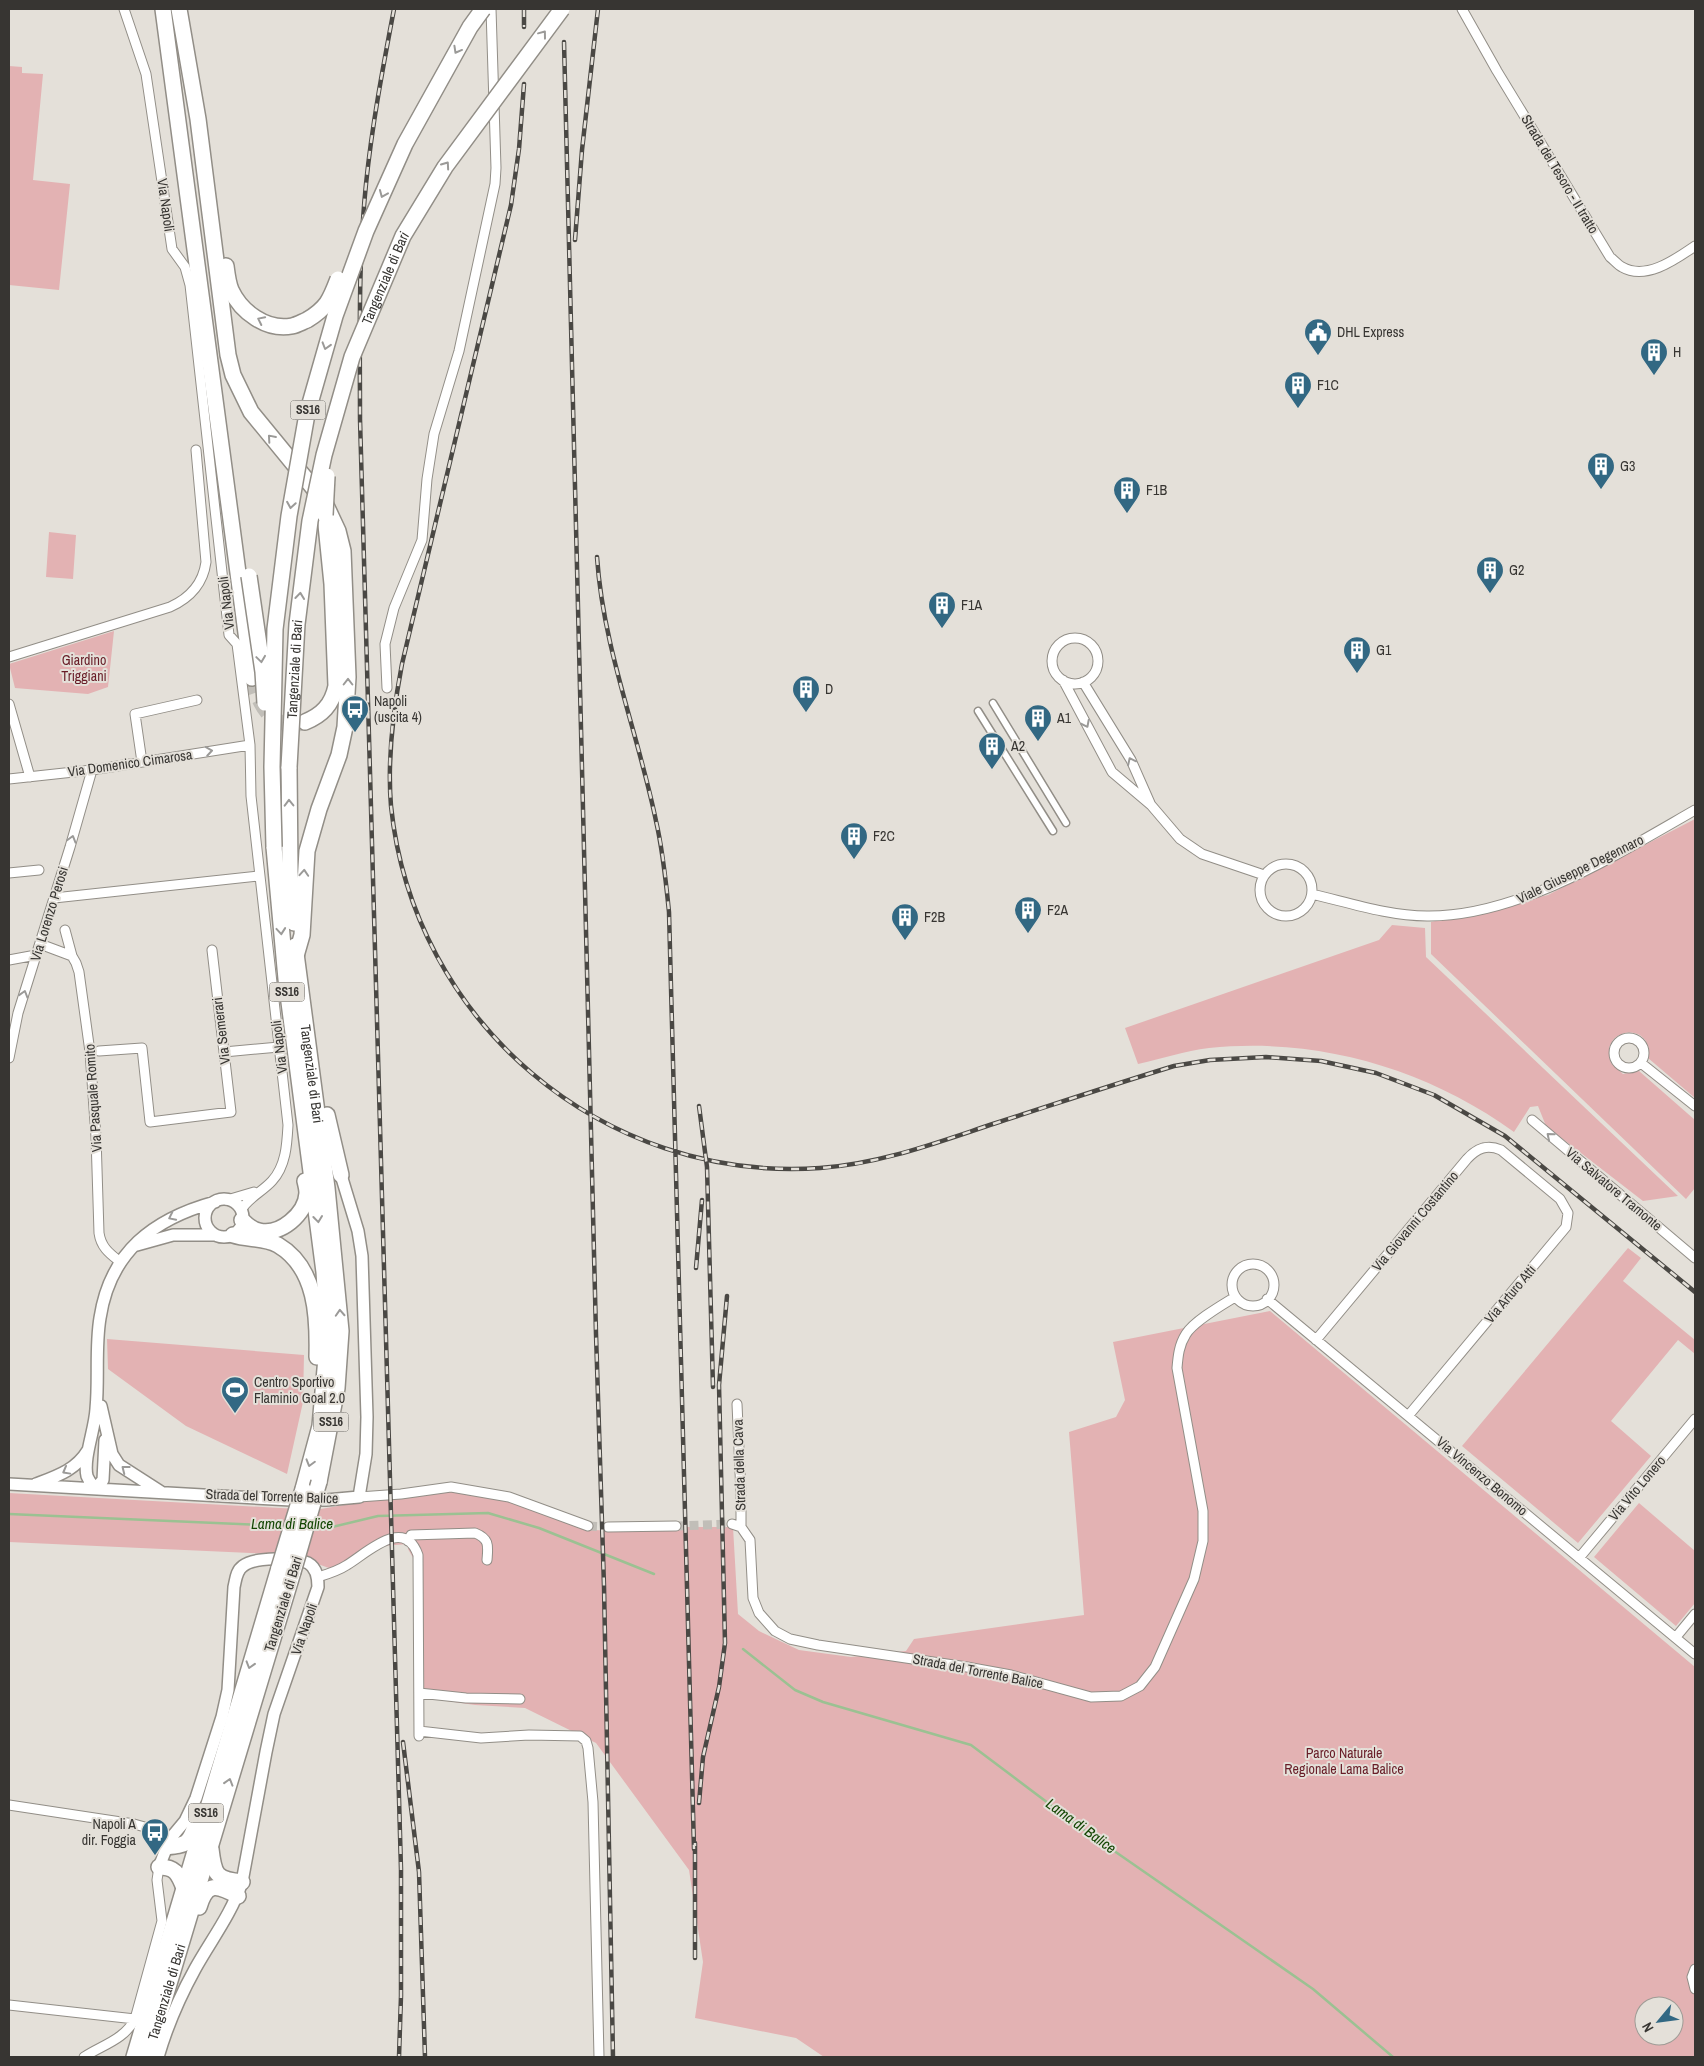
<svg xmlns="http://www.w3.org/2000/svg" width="1704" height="2066" font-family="'Archivo Narrow',sans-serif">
<rect width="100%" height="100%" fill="#e4e0d9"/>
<path fill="#e3b2b3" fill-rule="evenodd" d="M9 66 22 67V73L43 74 33 180 70 184 59 290 9 285Z
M49 532 76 535 73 579 46 577Z
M114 631 108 687 88 694 15 688 9 664Z
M1695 819V1098L1648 1058C1648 1055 1649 1050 1648 1046 1642 1025 1610 1030 1609 1051 1609 1055 1610 1060 1611 1063L1623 1074 1639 1071 1695 1120V1188L1686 1199 1431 954V922L1548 895Z
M1392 925 1425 928 1426 957 1678 1196 1643 1201 1546 1126 1538 1106 1530 1107 1514 1132C1426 1068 1317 1037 1209 1048 1185 1051 1161 1059 1138 1064L1125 1028 1379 940Z
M1628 1248 1641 1258 1623 1281 1695 1340V1354L1678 1340 1611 1421 1651 1456 1578 1543 1462 1446Z
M1270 1311 1695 1667V2057H824L796 2038 695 2018 703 1962 689 1870 596 1743 525 1708 475 1705 419 1697 416 1563 408 1549V1544L381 1546 340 1572 315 1563 270 1554 9 1542V1493L315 1510 437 1489 484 1492 555 1511 596 1530 608 1531 654 1525 683 1527H733L738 1614 759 1631 799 1650 851 1657 906 1651 914 1639 1084 1615 1069 1432 1116 1417 1125 1400 1113 1342ZM1644 2006H1674V2036H1644Z
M107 1339 304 1355 303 1402 287 1474 186 1426 108 1369Z
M1639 1503 1695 1551V1603L1676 1626 1594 1557Z"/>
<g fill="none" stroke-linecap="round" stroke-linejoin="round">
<path stroke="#9bc192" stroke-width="2.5" d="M9 1514 287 1526
M313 1527 328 1528 378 1516 488 1513 539 1528 654 1574
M743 1649 795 1690 823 1702 971 1745 1084 1830 1313 1989 1393 2057"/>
<path stroke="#c1beb8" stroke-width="9" stroke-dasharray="9 4.5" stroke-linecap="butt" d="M588 1526 608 1527
M676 1526 732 1524"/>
<path stroke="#c1beb8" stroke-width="15" stroke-dasharray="15 8" stroke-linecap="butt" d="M252 678C259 706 271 730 304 723"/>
<g stroke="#928e87" stroke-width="9">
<path id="pedestrian" d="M993 703 1066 823
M978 711 1053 831"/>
</g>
<g stroke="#928e87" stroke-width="11">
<path id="minor" d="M124 9 146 74 172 249 185 267 190 285 229 635 237 644 250 745 251 796 288 1125C287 1144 286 1166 272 1181 262 1192 249 1197 241 1210
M1462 9 1497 71 1610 257C1614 260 1618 265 1622 267 1646 281 1676 259 1695 246
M1052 661a23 23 0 1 1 46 0a23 23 0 1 1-46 0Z
M9 657 170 607C190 598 203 584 206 562L196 450
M1063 680 1112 772 1151 805 1180 839 1202 854 1264 875
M1083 682 1131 760 1150 803
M387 688 385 644 394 608 422 540 427 479 434 434 459 351 495 184 496 168 491 9
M9 704 30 777
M142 762 135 714 197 700
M9 779 92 770 250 745
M1260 890a26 26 0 1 1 52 0a26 26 0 1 1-52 0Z
M9 873 39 870
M1312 894C1350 903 1389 916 1427 916 1518 917 1618 854 1695 810
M54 898 259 876
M65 930 72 956 76 963 79 972 90 1052 96 1137 99 1233C101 1247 109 1253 119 1261
M40 944 72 956
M9 960 36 955
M1614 1053a15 15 0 1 1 30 0a15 15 0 1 1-30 0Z
M99 1051 142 1048 150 1122 231 1112 212 950
M224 1052 279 1047
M9 1058 18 1013 70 847 92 770
M1641 1063 1695 1106
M1532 1120 1695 1258
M227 1200 254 1192
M1232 1285a21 21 0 1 1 42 0a21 21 0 1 1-42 0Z
M1267 1299 1695 1654
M1316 1340 1467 1159C1477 1148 1487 1144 1501 1150L1560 1199 1568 1213 1566 1227 1408 1416
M737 1404 741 1494V1527
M359 1497 401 1494 451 1487 509 1497 588 1526
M732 1524 741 1527 750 1540 753 1598 759 1613 775 1631 790 1639 818 1645 967 1667 1011 1675 1091 1697 1121 1696 1140 1686 1155 1667 1194 1579 1203 1541V1511L1177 1368C1178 1356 1179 1345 1186 1334 1194 1321 1222 1305 1235 1297
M608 1527 676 1526
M408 1541 411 1535 475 1533C490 1539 488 1546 487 1560
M1579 1558 1695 1419
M318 1577C328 1574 338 1571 347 1565 367 1553 404 1516 418 1555L419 1736
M1676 1637 1695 1614
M419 1693 466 1698 520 1699
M419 1731 481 1738 529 1735 580 1736 586 1741 588 1748 593 1802 599 2057
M9 1805 134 1824 159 1831 170 1839
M1695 1969 1692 1977 1695 1989
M9 2005 135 2019
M84 2057C102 2045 124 2040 135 2019L162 1921 157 1880 159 1867"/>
</g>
<g stroke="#928e87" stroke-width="14">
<path id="tertiary" d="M205 1218a19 19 0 1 1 38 0a19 19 0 1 1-38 0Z
M137 1245 173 1235H215
M101 1406 112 1454 119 1465 161 1492
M9 1484 291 1500H326L359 1497 366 1454 367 1417 362 1256 358 1231 341 1175
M36 1484C57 1476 76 1470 88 1450
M95 1489C93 1486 89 1481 87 1476 83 1458 95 1429 96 1409 99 1379 95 1348 100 1318 110 1252 153 1219 215 1202
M95 1489 103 1480 105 1440
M158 2057C167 2026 179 1998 195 1969 211 1940 231 1915 242 1882L266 1752 274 1714 318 1587C318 1578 317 1568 308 1563 295 1557 254 1557 243 1566 236 1571 236 1579 234 1587L228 1690 222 1717 196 1798 185 1821 170 1839 159 1867"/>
</g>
<g stroke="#928e87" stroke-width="18">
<g id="trunk">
<path d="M163 9 252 678"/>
<path d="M179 9 198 119 228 355 233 375 251 412 324 501 338 531 343 551 348 677 345 727 339 755 319 809 307 851 302 935 296 956"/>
<path d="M226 266C227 274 228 283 231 290 241 312 267 331 292 326 297 325 302 322 307 320"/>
<path d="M305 722C322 715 332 705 336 686L332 584 325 515"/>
<path d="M289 767 290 872 294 923"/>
<path d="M274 847 286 979 324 1272 328 1335 320 1426 303 1489"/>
<path id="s1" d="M295 946 327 1188 341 1331 337 1388 319 1482"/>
<path d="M327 1115 341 1175"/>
<path d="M242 1220C247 1225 252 1230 259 1231 280 1236 306 1214 307 1193 307 1189 306 1185 305 1181"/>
<path d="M233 1235C248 1240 264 1237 278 1245 317 1268 318 1318 317 1357"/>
<path d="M166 1847C185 1845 189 1845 195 1826"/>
<path d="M211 1849C214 1875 216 1879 242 1882"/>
<path d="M159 1867C175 1867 178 1873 184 1888"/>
<path d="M199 1907C207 1881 217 1885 238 1896"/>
<path d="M134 2057 279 1568"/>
<path id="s2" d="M147 2057 293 1572"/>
</g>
</g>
<use href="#pedestrian" stroke="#fff" stroke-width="6"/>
<use href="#minor" stroke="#fff" stroke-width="9"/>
<use href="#tertiary" stroke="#fff" stroke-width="11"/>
<use href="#trunk" stroke="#fff" stroke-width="15"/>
<g stroke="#4a4844" stroke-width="4.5">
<path id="rail" d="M394 9C383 67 372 125 366 184 358 262 360 341 360 419L401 1869V1996L399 2057
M524 9V27
M564 42 596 1334 604 1586 613 2057
M524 84 519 149 511 205 402 664C393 711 387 758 391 806 413 1022 603 1183 820 1168 881 1164 938 1142 996 1123 1055 1104 1115 1084 1174 1066L1210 1060 1266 1057 1321 1061 1376 1073 1434 1095 1505 1136 1695 1292
M575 240 582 150 598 9
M597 557C603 648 638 733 656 821 663 851 666 882 669 912L694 1849
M699 1106 707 1167 713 1387
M696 1268 702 1200
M403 1742 419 1872 425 2057
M699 1803 703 1757 719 1687 725 1643 719 1385 727 1296
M695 1958V1843"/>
</g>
<use href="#rail" stroke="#e4e0d9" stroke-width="2.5" stroke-dasharray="8" stroke-linecap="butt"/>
<g stroke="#928e87" stroke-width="18" stroke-linecap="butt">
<g id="trunk-bridge">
<path d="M307 320C327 308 330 300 338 279"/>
<path d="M325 515 327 476"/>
<path d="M249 576 263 672 265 703"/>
<path id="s3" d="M289 767 297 624 310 521 324 455 352 357 403 236 445 167 562 9"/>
<path d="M274 847 272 767 275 629 289 516 307 414 335 316 366 231 405 144 470 27 483 9"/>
<path d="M279 1568 303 1489"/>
<path d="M293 1572 319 1482"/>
</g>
</g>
<use href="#trunk-bridge" stroke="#fff" stroke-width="15"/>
</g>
<defs><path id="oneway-chevron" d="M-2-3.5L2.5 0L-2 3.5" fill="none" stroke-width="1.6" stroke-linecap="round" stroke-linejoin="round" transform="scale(1.25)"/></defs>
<g stroke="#9b9a98">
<use href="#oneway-chevron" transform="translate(543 34) rotate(-53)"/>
<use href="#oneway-chevron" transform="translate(457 50) rotate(119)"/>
<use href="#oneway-chevron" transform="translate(446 165) rotate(-55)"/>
<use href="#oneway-chevron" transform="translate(383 194) rotate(113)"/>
<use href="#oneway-chevron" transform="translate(261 320) rotate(-154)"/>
<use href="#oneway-chevron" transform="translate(326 346) rotate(107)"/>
<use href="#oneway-chevron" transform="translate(271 438) rotate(-131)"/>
<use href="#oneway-chevron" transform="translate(291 505) rotate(99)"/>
<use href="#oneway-chevron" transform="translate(300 596) rotate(-84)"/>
<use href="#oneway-chevron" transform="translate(261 659) rotate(82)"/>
<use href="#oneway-chevron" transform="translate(348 682) rotate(-90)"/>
<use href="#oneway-chevron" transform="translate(1086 724) rotate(63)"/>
<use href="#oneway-chevron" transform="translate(209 751) rotate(-9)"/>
<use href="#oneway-chevron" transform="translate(1131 761) rotate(-116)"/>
<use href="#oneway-chevron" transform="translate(289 803) rotate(-91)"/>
<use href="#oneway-chevron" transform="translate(72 839) rotate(-74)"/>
<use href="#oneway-chevron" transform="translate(304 873) rotate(-86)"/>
<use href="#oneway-chevron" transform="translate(281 931) rotate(85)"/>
<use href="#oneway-chevron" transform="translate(24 994) rotate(-73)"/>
<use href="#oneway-chevron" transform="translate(1550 1136) rotate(-140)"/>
<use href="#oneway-chevron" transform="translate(172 1217) rotate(154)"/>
<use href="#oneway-chevron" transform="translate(318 1219) rotate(83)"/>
<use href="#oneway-chevron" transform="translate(340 1313) rotate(-93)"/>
<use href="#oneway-chevron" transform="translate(310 1463) rotate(106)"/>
<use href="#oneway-chevron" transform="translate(125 1469) rotate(-142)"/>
<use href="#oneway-chevron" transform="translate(66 1471) rotate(151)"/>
<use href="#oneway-chevron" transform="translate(250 1665) rotate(107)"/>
<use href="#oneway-chevron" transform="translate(229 1782) rotate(-73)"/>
</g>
<defs>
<g id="civic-pin" transform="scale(1.4375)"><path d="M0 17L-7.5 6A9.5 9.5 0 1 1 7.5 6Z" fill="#326883" stroke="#e4e0d9"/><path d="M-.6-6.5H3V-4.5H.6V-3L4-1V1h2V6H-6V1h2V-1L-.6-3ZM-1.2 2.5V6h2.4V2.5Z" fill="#fff"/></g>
<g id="building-pin" transform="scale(1.4375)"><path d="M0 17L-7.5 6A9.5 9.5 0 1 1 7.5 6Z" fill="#326883" stroke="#e4e0d9"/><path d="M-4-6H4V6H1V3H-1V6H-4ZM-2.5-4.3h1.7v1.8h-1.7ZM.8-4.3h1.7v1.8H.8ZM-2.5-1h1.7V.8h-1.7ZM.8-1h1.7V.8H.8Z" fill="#fff"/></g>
<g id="bus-pin" transform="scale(1.4375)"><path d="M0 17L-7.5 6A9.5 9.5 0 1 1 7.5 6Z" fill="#326883" stroke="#e4e0d9"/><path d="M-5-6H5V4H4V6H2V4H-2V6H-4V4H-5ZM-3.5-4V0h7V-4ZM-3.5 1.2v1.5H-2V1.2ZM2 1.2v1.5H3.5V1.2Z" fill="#fff"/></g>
<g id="stadium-pin" transform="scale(1.4375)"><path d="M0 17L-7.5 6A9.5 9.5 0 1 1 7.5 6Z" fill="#326883" stroke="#e4e0d9"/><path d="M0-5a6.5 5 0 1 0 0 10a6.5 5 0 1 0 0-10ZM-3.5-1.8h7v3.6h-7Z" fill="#fff"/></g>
</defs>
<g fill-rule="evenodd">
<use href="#civic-pin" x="1318" y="332"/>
<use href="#building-pin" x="1654" y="352"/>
<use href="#building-pin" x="1298" y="385"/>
<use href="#building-pin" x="1601" y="466"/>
<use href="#building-pin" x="1127" y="490"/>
<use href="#building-pin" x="1490" y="570"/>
<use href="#building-pin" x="942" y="605"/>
<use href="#building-pin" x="1357" y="650"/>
<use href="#building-pin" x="806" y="689"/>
<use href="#bus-pin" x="355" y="709"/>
<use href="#building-pin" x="1038" y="718"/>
<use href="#building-pin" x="992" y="746"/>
<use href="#building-pin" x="854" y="836"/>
<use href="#building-pin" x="1028" y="910"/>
<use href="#building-pin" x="905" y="917"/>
<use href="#stadium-pin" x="235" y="1390"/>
<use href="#bus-pin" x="155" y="1832"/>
</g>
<g text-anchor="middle" stroke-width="4" stroke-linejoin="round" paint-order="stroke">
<g fill="#e4e0d9" stroke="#6b6864" stroke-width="1">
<rect x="290.5" y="400.5" width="35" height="19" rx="4"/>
<rect x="269.5" y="982.5" width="35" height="19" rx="4"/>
<rect x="313.5" y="1412.5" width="35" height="19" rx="4"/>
<rect x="188.5" y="1803.5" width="35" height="19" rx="4"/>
</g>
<g font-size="12" font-weight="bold" fill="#373532">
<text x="308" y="414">SS16</text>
<text x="287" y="996">SS16</text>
<text x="331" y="1426">SS16</text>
<text x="206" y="1817">SS16</text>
</g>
<g font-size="14" fill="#373532" stroke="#e4e0d9">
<text transform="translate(1560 174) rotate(59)" y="5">Strada del Tesoro - II tratto</text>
<text transform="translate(166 205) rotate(82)" y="5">Via Napoli</text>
<text dy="5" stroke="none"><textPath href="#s3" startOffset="502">Tangenziale di Bari</textPath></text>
<text transform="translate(226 603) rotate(-97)" y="5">Via Napoli</text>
<text dy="5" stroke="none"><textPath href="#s3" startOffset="98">Tangenziale di Bari</textPath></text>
<text transform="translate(130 763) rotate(-8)" y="5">Via Domenico Cimarosa</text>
<text transform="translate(1580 869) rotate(-26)" y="5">Viale Giuseppe Degennaro</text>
<text transform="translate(49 914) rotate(-73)" y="5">Via Lorenzo Perosi</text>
<text transform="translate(221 1031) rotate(-97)" y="5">Via Semerari</text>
<text transform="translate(279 1047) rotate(-97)" y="5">Via Napoli</text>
<text dy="5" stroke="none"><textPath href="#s1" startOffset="129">Tangenziale di Bari</textPath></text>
<text transform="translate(93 1098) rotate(-94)" y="5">Via Pasquale Romito</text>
<text transform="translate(1614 1189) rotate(40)" y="5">Via Salvatore Tramonte</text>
<text transform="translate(1415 1221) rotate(-50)" y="5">Via Giovanni Costantino</text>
<text transform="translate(1510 1294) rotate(-50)" y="5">Via Arturo Atti</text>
<text transform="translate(739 1465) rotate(-92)" y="5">Strada della Cava</text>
<text transform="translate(1482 1476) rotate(40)" y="5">Via Vincenzo Bonomo</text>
<text transform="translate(1637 1488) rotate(-50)" y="5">Via Vito Lonero</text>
<text transform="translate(272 1496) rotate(2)" y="5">Strada del Torrente Balice</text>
<text transform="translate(283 1604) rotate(-73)" y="5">Tangenziale di Bari</text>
<text transform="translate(304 1629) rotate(-71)" y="5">Via Napoli</text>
<text transform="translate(978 1671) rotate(11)" y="5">Strada del Torrente Balice</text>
<text dy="5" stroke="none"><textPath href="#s2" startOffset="68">Tangenziale di Bari</textPath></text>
</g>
<g font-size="14" fill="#373532" stroke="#e4e0d9" text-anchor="start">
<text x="1337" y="337">DHL Express</text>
<text x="1673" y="357">H</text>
<text x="1317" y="390">F1C</text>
<text x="1620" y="471">G3</text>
<text x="1146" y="495">F1B</text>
<text x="1509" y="575">G2</text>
<text x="961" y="610">F1A</text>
<text x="1376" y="655">G1</text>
<text x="825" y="694">D</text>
<text x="374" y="706">Napoli<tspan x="374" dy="16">(uscita 4)</tspan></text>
<text x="1057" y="723">A1</text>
<text x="1011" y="751">A2</text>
<text x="873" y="841">F2C</text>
<text x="1047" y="915">F2A</text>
<text x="924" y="922">F2B</text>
<text x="254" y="1387">Centro Sportivo<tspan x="254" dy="16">Flaminio Goal 2.0</tspan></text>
<text x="136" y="1829" text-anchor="end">Napoli A<tspan x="136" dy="16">dir. Foggia</tspan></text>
</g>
<g font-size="14" fill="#681c27" stroke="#e4e0d9">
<text x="84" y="665">Giardino<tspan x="84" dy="16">Triggiani</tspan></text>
<text x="1344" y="1758">Parco Naturale<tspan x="1344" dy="16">Regionale Lama Balice</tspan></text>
</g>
<g font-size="15" font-style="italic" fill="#134603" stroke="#e4e0d9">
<text x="292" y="1529">Lama di Balice</text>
<text transform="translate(1081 1826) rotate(36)" y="5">Lama di Balice</text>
</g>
</g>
<rect width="1704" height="2066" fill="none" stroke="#373532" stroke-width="20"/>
<g transform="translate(1659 2021) rotate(241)"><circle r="24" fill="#e4e0d9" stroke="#9f9c96"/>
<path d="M0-4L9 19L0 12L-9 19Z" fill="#326883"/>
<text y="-8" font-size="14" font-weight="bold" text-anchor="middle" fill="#373532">N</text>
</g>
</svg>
